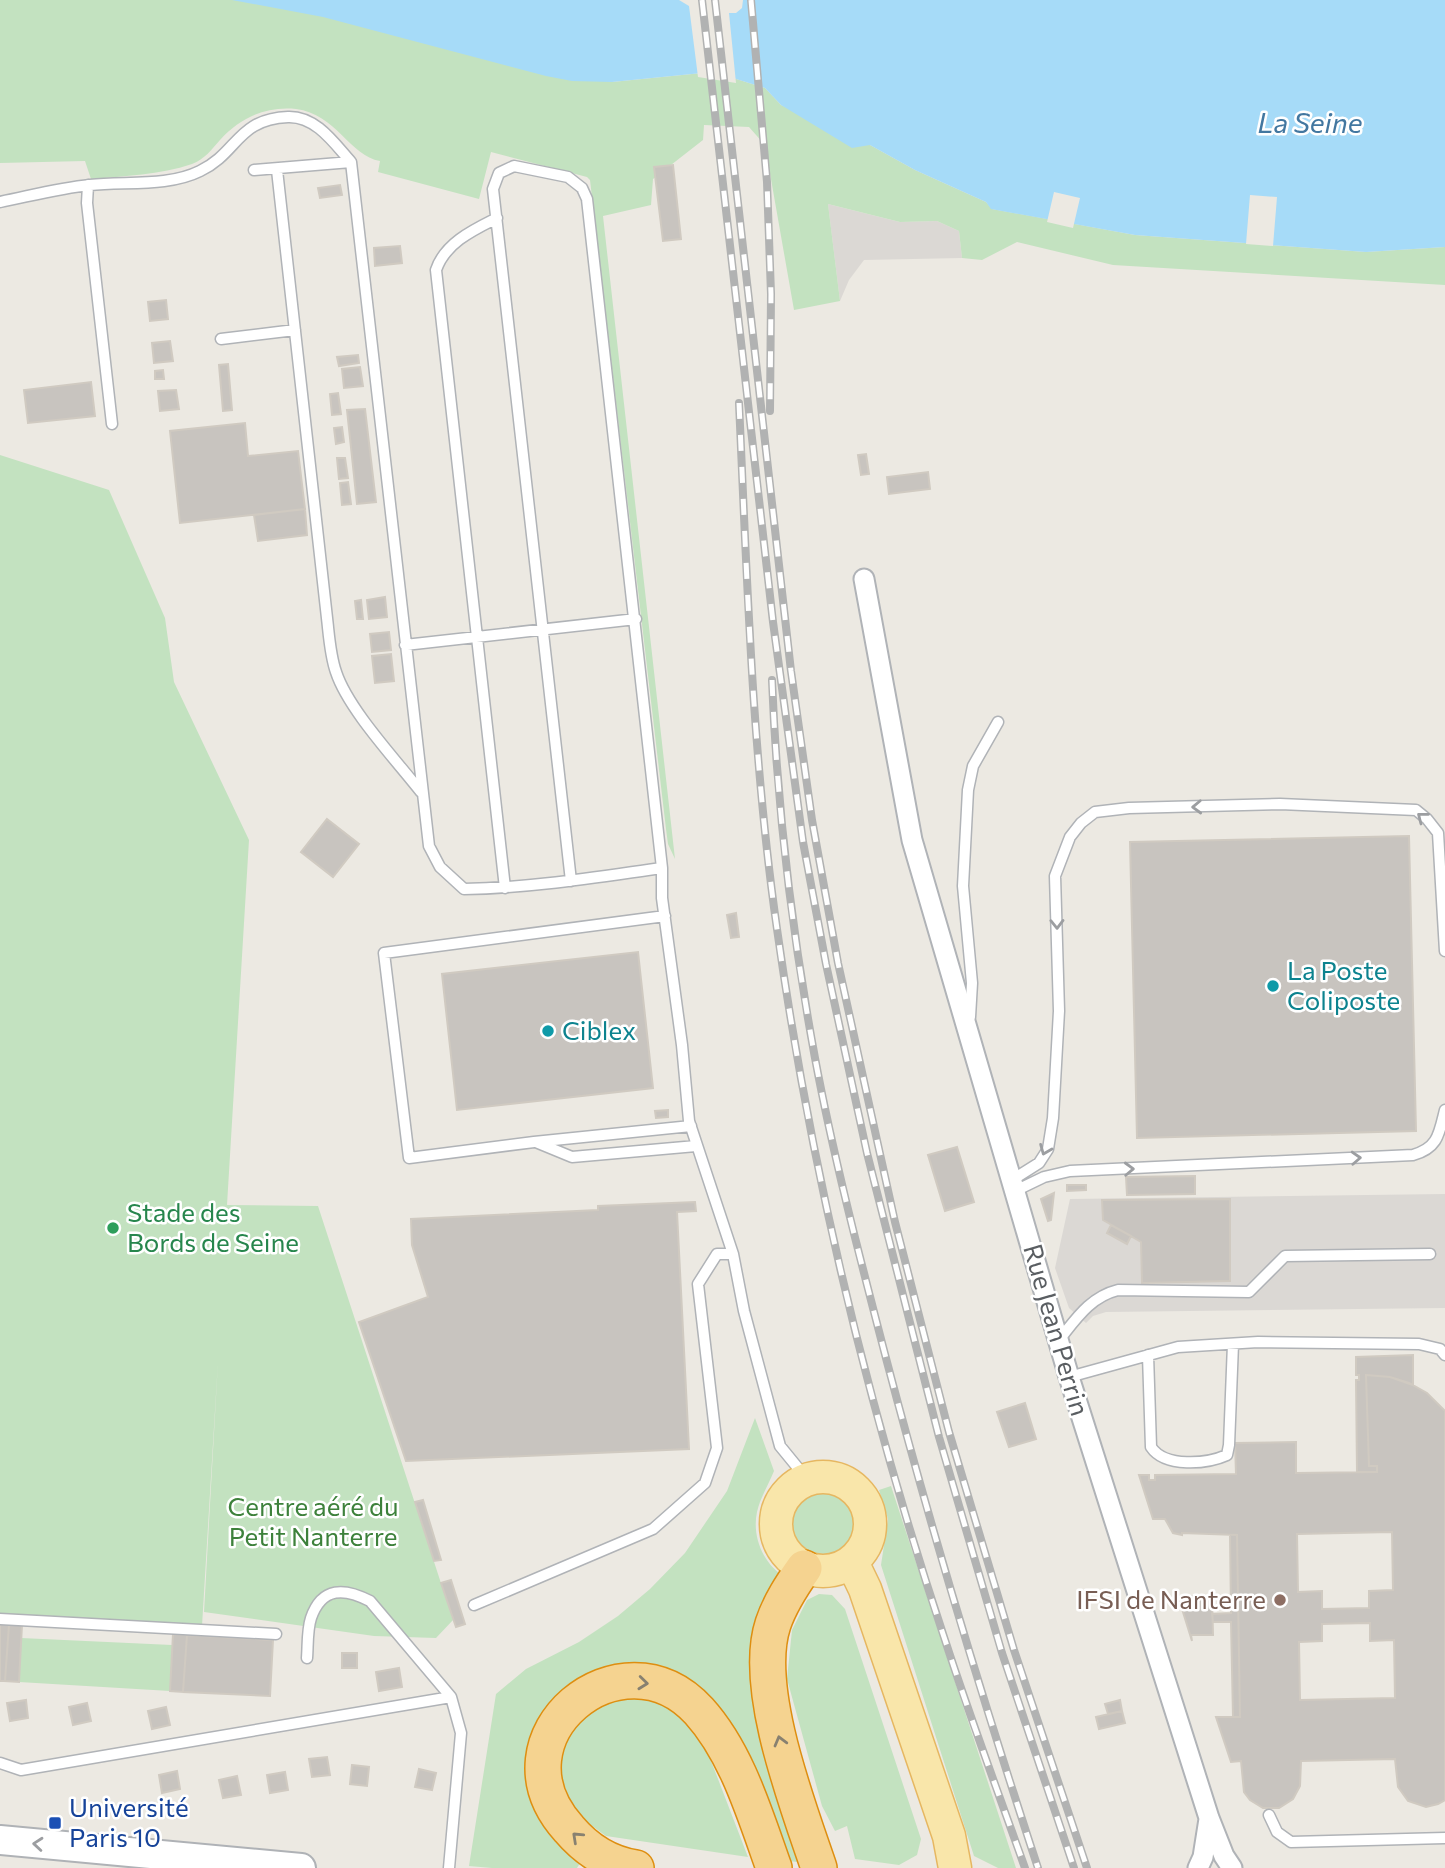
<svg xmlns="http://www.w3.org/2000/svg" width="1445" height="1868" font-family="Commissioner,sans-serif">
<rect width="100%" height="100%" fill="#ece9e2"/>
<path fill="#dbd8d4" d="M828 204 900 222 937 221 959 231 962 258 864 260 849 280 840 301Z
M1445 1194V1308L1106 1312 1093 1316 1086 1323 1069 1308 1055 1268 1070 1199Z"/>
<path fill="#c3e2c0" d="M0 0H273L612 82 702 73 733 78 765 88 781 105 870 145 915 170 986 202 992 209 1135 235 1366 252 1445 247V285L1113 265 1017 242 982 260 962 258 959 231 937 221 900 222 828 204 840 301 794 310 765 145 749 127 704 125 703 140 653 179 651 205 603 216 675 859 668 844 666 829 590 180 587 177 491 152 479 199 378 172 380 161C350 156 336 114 296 109 265 106 240 118 220 140 211 150 205 159 192 164 160 175 124 176 91 179L85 161 0 163Z
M0 455 109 490 165 618 174 682 249 840 227 1205 318 1206 453 1620 436 1638 374 1636 204 1612 218 1361 202 1626 0 1616Z
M755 1418 774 1471C769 1484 760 1498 757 1512 752 1535 762 1562 782 1575L771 1609 807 1863 788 1861C771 1817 753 1752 725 1715 684 1658 611 1647 559 1697 552 1703 548 1715 543 1724 539 1731 533 1740 530 1747 523 1773 530 1802 543 1824 552 1839 568 1850 582 1860L577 1868H492L469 1866 496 1694 526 1669 579 1642 618 1616 650 1589 685 1553 727 1491Z
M891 1486 1016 1868H998L974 1856 881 1565 888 1519 879 1490Z
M789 1525a33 33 0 1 1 66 0a33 33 0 1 1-66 0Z
M819 1594 832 1595 845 1609 921 1839 917 1855 899 1865 855 1859 847 1826 835 1831 822 1806 787 1679 792 1630 807 1600Z
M21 1638 172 1645 170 1691 19 1682Z
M647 1697 678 1708 703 1740 748 1857 606 1836 580 1817 570 1800 558 1769 563 1742 583 1713 618 1698Z"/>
<path fill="#a6dbf8" d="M232 0H1445V247L1366 252 1135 235 991 209 986 202 915 170 870 145 852 148 781 105 765 88 733 78 702 73 612 82 572 81 546 76 323 17Z"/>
<path fill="#ece9e2" d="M679 0H743L742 8 736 13H729L736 83 698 77 689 6Z
M1054 192 1080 198 1073 228 1047 222Z
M1250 195 1277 197 1273 246 1246 244Z"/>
<path fill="#c8c4bf" stroke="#d0cac1" stroke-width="2" fill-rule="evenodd" d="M673 165 681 239 663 241 654 167Z
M340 185 342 195 320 198 318 188Z
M400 246 402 263 375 266 374 248Z
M166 300 168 319 150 321 148 302Z
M170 341 173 361 154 363 152 343Z
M358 355 359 363 339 366 337 357Z
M228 364 232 410 223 411 219 365Z
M360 367 363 386 344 388 342 369Z
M163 370 164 379H155V371Z
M91 382 95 416 28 423 24 390Z
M176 390 179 409 160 411 158 391Z
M338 393 341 414 332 415 330 394Z
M365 409 376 502 357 504 347 410Z
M245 423 248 456 298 451 305 509 180 523 170 431Z
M342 427 344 442 336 444 334 428Z
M866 454 869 474 861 475 858 455Z
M337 458H345L348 478 339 479Z
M928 472 930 489 889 494 887 477Z
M348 482 351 504 342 505 340 483Z
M305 509 307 535 258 541 254 515Z
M385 597 387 617 369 619 367 600Z
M361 600 363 619H357L355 601Z
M389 632 391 650 372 652 370 634Z
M391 654 394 681 375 683 372 656Z
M327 819 359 844 333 877 301 852Z
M1409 836 1416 1131 1137 1138 1130 842Z
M736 913 739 937 731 938 727 915Z
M638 952 653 1088 457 1110 442 974Z
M668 1110V1117L656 1118 655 1111Z
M957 1147 974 1202 945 1211 928 1155Z
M1195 1176V1194L1127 1195 1126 1177Z
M1067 1185H1086V1190L1067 1191Z
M1054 1193 1051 1220 1048 1221 1041 1199Z
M1230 1199V1281L1142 1283 1141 1242 1103 1220 1102 1200Z
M695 1202 696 1211 677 1212 689 1449 406 1461 359 1322 428 1297 412 1245 411 1219 598 1210V1206Z
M1111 1225 1131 1236 1127 1244 1107 1233Z
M1413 1355V1385L1390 1377 1366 1375 1369 1466H1377V1472H1357L1356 1380H1359V1375H1356V1357Z
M1366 1375 1390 1377 1409 1383 1427 1393 1445 1411V1800L1438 1804 1426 1807 1408 1801 1398 1787 1395 1759 1301 1761 1300 1786 1293 1799 1279 1808H1263L1250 1800 1244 1792 1241 1761 1231 1762 1216 1717H1240L1237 1535 1182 1533V1535L1173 1533 1165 1519H1153L1139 1475H1149V1480H1155V1475L1236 1474 1235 1443 1296 1442V1473L1377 1472V1466H1369ZM1392 1532 1393 1590 1369 1591V1608L1322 1609V1591L1298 1592 1297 1534ZM1370 1623V1641L1394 1640 1395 1698 1300 1700 1299 1642 1322 1641V1624Z
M1025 1403 1036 1439 1009 1447 997 1412Z
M423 1500 441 1560 434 1561 415 1502Z
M1230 1535H1237L1240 1717H1233L1231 1622H1213L1212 1614 1231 1613Z
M451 1580 465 1624 456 1627 441 1583Z
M1178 1596H1212L1213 1635H1191L1192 1641Z
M0 1624 9 1625 5 1681H0Z
M9 1625H22L19 1682 5 1681Z
M173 1634 187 1635 183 1692 170 1691Z
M187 1635 273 1640 270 1696 183 1692Z
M342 1653H357V1668H342Z
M399 1668 402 1687 379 1691 376 1672Z
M26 1700 28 1718 10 1721 7 1703Z
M1120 1700 1122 1711 1108 1714 1105 1704Z
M87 1703 91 1721 73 1725 69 1707Z
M166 1707 170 1725 152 1729 148 1711Z
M1122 1711 1125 1723 1099 1729 1096 1717Z
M327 1757 330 1775 312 1777 309 1759Z
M352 1765 369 1767 367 1786 350 1784Z
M419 1769 436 1773 432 1790 415 1787Z
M177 1771 180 1789 162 1793 159 1775Z
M285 1772 288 1790 270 1793 267 1775Z
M237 1776 241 1795 223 1798 219 1780Z"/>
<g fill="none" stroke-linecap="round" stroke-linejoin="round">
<g stroke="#b0b3b7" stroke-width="13">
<path id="lane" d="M254 170 351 162
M277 170 327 618C329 635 330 655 336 672 348 709 396 760 421 792
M88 185 87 203 112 424
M0 202C30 196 59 188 90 185 125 181 168 187 200 171 238 153 237 119 288 117 316 116 334 143 351 162L429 846 440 867 464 889C531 888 597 877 662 868L587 199 582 188 568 177 514 166 499 173 493 189 571 881
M497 218C473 230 445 243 436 270L505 888
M221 339 295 330
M405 645 636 619
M662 868V898L682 1045 689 1121 733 1254 744 1311 780 1446 807 1479
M665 916 384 953 409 1158 534 1142 691 1126
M970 1017 972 983 963 886 968 790 973 766 998 722
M538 1143 572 1157 696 1146
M1012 1180 1039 1163 1048 1149 1053 1118 1059 1011 1055 876 1070 837 1081 823 1095 812 1129 808 1280 804 1416 810 1427 819 1438 833 1445 951
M1015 1191 1044 1177 1070 1171 1413 1155C1438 1148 1439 1134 1445 1110
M1059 1340C1076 1319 1090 1297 1118 1290L1249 1292 1285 1256 1430 1254
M1148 1355 1151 1447C1165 1468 1207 1464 1227 1455L1229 1445 1233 1344
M1069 1377 1178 1347 1258 1342 1419 1344 1440 1349 1445 1355
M474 1605 653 1529 705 1483 717 1448 698 1284 717 1254H733
M0 1619 276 1634
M307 1658C308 1646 307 1630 311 1618 322 1586 345 1588 370 1601L451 1697 461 1733 449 1868
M0 1763 21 1770 451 1697
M1269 1815 1277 1832 1291 1842 1445 1838"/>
</g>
<g stroke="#b0b3b7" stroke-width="23">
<path id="street" d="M864 579 912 840 1069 1377 1209 1818 1224 1856 1232 1868
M1198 1868 1203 1857 1209 1819"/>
</g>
<g stroke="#afb2b6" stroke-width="32">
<path id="secondary" d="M0 1840 301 1868"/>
</g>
<g stroke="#e6b761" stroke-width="35">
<path id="primary" d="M776 1524a47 47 0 1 1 94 0a47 47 0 1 1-94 0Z
M852 1562 865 1589 949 1836 955 1868"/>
</g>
<g stroke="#de8e10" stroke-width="38">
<path id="highway" d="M804 1568C792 1585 780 1603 773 1624 752 1687 798 1806 819 1868
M636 1868C609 1864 586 1849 569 1829 486 1737 622 1626 699 1711 737 1753 755 1815 774 1868"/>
</g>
<use href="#lane" stroke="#fff" stroke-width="10"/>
<use href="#street" stroke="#fff" stroke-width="19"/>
<use href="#secondary" stroke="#fff" stroke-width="28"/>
<use href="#primary" stroke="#f9e6aa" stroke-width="32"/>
<use href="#highway" stroke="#f5d390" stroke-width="35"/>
<g stroke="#b1b2b2" stroke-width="8">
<path id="rail" d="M702 0 773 622 803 842 826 964 867 1153 939 1437 1002 1653 1074 1868
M715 0 791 671 812 820 838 963 895 1222 949 1432 1014 1650 1087 1868
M751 0 767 182 771 294 770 411
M739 403C747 578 752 755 777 929 811 1170 868 1409 945 1640 970 1717 998 1792 1025 1868
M772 680C777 807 792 933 815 1058 834 1160 861 1262 887 1362 932 1533 983 1701 1038 1868"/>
</g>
<use href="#rail" stroke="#fff" stroke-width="5" stroke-dasharray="16" stroke-linecap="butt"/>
</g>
<defs><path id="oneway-chevron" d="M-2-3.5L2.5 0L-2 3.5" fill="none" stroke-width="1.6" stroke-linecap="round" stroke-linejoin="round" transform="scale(1.75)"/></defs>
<g stroke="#9c9ea1">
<use href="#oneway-chevron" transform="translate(1197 807) rotate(178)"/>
<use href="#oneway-chevron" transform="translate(1422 817) rotate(-142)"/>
<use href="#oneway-chevron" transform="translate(1057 924) rotate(89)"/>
<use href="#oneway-chevron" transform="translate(1045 1150) rotate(112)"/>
<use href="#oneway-chevron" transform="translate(1356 1158) rotate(-3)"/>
<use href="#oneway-chevron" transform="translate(1129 1169) rotate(-2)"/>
<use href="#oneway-chevron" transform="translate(38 1844) rotate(-175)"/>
</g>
<g stroke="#888170">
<use href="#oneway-chevron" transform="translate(643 1683) rotate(6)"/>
<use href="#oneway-chevron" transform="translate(780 1741) rotate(-105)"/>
<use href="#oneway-chevron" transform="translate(577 1837) rotate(-137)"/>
</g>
<g fill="#0f9aa8" stroke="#fff" stroke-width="2.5">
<circle cx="1273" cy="986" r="7"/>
<circle cx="548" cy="1031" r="7"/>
</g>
<circle fill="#2e9e5b" stroke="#fff" stroke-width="2.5" cx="113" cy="1228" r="7"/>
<circle fill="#8d6e63" stroke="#fff" stroke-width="2.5" cx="1280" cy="1600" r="7"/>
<rect fill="#1a4fb4" stroke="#fff" stroke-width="2.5" x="48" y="1816" width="14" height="14" rx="3.5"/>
<g text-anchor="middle" stroke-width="5" stroke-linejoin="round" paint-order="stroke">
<g font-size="26" fill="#0d838f" stroke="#fff" text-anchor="start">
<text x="1287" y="980">La Poste<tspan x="1287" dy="30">Coliposte</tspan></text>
<text x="562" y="1040">Ciblex</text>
</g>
<g font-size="26" fill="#27864d" stroke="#fff" text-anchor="start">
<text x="127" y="1222">Stade des<tspan x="127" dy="30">Bords de Seine</tspan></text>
</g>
<g font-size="26" fill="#5a5e62" stroke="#fff">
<text transform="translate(1056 1330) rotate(74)" y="9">Rue Jean Perrin</text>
</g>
<g font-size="26" fill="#3d813b" stroke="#fff">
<text x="313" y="1516">Centre aéré du<tspan x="313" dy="30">Petit Nanterre</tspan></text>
</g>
<g font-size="26" fill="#785e54" stroke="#fff" text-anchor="end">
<text x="1266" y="1609">IFSI de Nanterre</text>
</g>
<g font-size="26" fill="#164399" stroke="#fff" text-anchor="start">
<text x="69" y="1817">Université<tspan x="69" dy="30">Paris 10</tspan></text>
</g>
<g font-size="28" font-style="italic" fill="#4277a0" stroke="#fff">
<text x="1310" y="133">La Seine</text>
</g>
</g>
</svg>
